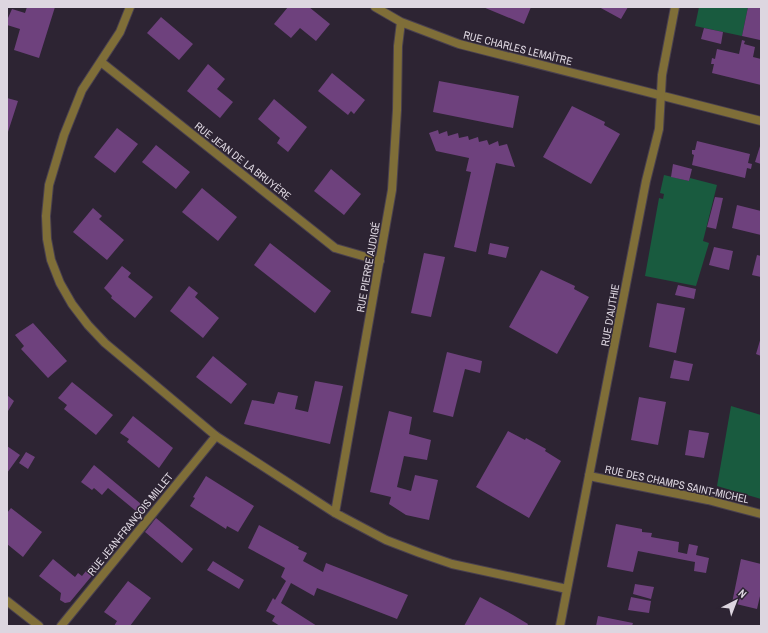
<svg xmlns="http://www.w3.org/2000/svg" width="768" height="633" font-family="'Archivo Narrow',sans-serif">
<rect width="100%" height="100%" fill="#2d2433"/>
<path fill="#195b3f" d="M699 7H748L742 36 695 26Z
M664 175 689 181 690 178 717 185 703 241 709 243 696 286 645 276 659 198 663 199 664 194 660 193Z
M731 406 761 415V499L717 486Z"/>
<path fill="#6e417d" d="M27 7H55L39 58 14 50 20 29 7 25 8 18 12 9 25 13Z
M288 7H309L330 24 316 41 300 28 291 38 274 24Z
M483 7H531L524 24Z
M599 7H628L621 19Z
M748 7H761L760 40 742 36Z
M161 17 193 44 179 60 147 33Z
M704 28 723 32 721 44 701 39Z
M742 40 745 41 744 44 755 47 753 57 761 59V85L712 73 714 64H711L712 58 715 59 717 49 739 54Z
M208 64 225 79 217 89 233 102 220 118 187 91Z
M332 73 365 100 354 114 351 111 348 115 318 91Z
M439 81 519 96 513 128 433 112Z
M7 98 18 101 7 135Z
M274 99 307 127 288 152 277 143 280 138 258 119Z
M572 106 605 122 604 125 620 134 591 184 543 157Z
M117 128 138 144 115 173 94 157Z
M438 130 439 134 447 131 448 136 458 133 459 138 468 136 469 140 478 137 479 142 487 140 489 145 498 141 499 146 507 144 515 167 496 163 476 252 454 247 471 172 466 171 469 158 436 151 429 133Z
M697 141 750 154 748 163 752 164 751 169 747 168 745 178 692 165 694 155 692 154V150H695Z
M761 143V164L755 162Z
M156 145 190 172 176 189 142 162Z
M673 164 692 169 689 181 671 177Z
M331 169 361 194 344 215 314 191Z
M202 188 237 217 218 241 182 212Z
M715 197 723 198 716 229 707 227Z
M737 205 761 211V235L732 228Z
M93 208 102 216 99 219 124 240 107 260 73 232Z
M270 243 331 291 315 313 254 265Z
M490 243 509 247 506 258 488 254Z
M714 247 733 251 729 270 709 265Z
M424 253 445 257 431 317 411 313Z
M757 255 761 256V277L752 275Z
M122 266 131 273 128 277 153 297 135 318 111 298 112 296 104 288Z
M541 270 575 286 574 289 589 297 557 354 509 327Z
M678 285 696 289 694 299 675 295Z
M189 286 198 293 195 297 219 318 203 338 170 311Z
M657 303 685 308 676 353 649 347Z
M33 323 67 361 48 378 21 349 24 346 15 335Z
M761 337V356L756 354Z
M447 352 482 361 480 373 465 369 453 417 433 412Z
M213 356 247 384 231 404 196 377Z
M674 360 693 364 689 381 670 378Z
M315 381 343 386 330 444 244 424 252 400 274 404 278 392 298 396 295 409 308 412Z
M72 382 113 415 96 435 64 409 67 405 58 398Z
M7 395 14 401 8 411 7 410Z
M639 397 666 402 658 445 631 440Z
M389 411 412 417 409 434 431 440 427 460 404 456 397 487 411 491 415 475 438 480 429 520 406 515 389 504 391 497 370 492Z
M133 416 173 448 159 468 127 442 129 439 120 433Z
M689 430 709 433 704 458 685 455Z
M508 431 525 440 526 438 546 449 545 451 561 461 529 518 476 487Z
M7 446 20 455 7 473Z
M26 452 35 457 28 469 19 463Z
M94 465 147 509 142 516 108 488 102 495 94 488 92 490 81 482Z
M206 476 254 506 238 532 227 526 226 529 190 506 195 498 193 497Z
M11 508 42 532 23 557 7 544V513Z
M156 518 193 549 182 563 145 532Z
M616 524 642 529V532L652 533 651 537 679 542 678 552 687 554 689 544 698 546 696 555 709 558 706 573 694 571 695 562 638 551 633 572 607 567Z
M259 525 299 547 298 549 307 553 303 561 323 572 326 563 408 595 397 619 317 588 314 596 291 583 281 603 317 626H280L272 621 275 616 266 611 273 598 275 600 286 581 281 577 285 568 248 548Z
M53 559 75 577 78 573 82 576 94 561 100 566 70 602 65 603 60 600 61 593 39 576Z
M741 559 761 564V592L757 609 732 603Z
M213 561 244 580 239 589 207 570Z
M128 581 151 598 130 626H114L117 621 104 612Z
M635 584 654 587 651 599 633 594Z
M480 597 513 615 528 624 527 626H464Z
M631 597 651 601 649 613 628 610Z
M598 616 633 623 632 626H596Z"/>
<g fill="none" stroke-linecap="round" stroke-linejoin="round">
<g stroke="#49404f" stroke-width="10">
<path id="pedestrian" d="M61 626 216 436"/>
</g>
<g stroke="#49404f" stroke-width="10">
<path id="minor" d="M130 7 120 32 82 90 64 135 49 185 46 216 47 239 51 260 60 283 72 304 88 325 105 343 216 436 335 513 386 540 420 553 452 564 567 589
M375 7 401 22 459 44 761 121
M101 62 335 248 380 261
M589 476 708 500 761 514
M335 513 392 190 397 110 398 46 401 22"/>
</g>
<g stroke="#49404f" stroke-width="10">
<path id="tertiary" d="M7 601 39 626
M560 626 646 181 659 129 662 75 675 7"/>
</g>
<use href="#pedestrian" stroke="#7f6e38" stroke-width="8"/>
<use href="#minor" stroke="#7f6e38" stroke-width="8"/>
<use href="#tertiary" stroke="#7f6e38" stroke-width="8"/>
</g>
<g text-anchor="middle" stroke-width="3" stroke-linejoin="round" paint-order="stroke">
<g font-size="11" fill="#ddd6e0" stroke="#2d2433">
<text transform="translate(518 48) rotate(14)" y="4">RUE CHARLES LEMAÎTRE</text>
<text transform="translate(243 161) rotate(38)" y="4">RUE JEAN DE LA BRUYÈRE</text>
<text transform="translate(368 267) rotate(-80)" y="4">RUE PIERRE AUDIGÉ</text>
<text transform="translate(610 315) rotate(-80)" y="4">RUE D'AUTHIE</text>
<text transform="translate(677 484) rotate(12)" y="4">RUE DES CHAMPS SAINT-MICHEL</text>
<text transform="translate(130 524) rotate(-51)" y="4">RUE JEAN-FRANÇOIS MILLET</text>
</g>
</g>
<rect width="768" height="633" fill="none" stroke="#ddd6e0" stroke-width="16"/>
<g transform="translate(736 601) rotate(42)" stroke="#2d2433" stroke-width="3" paint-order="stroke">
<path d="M0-3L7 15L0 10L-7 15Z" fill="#ddd6e0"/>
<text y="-6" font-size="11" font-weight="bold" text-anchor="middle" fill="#ddd6e0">N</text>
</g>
</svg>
